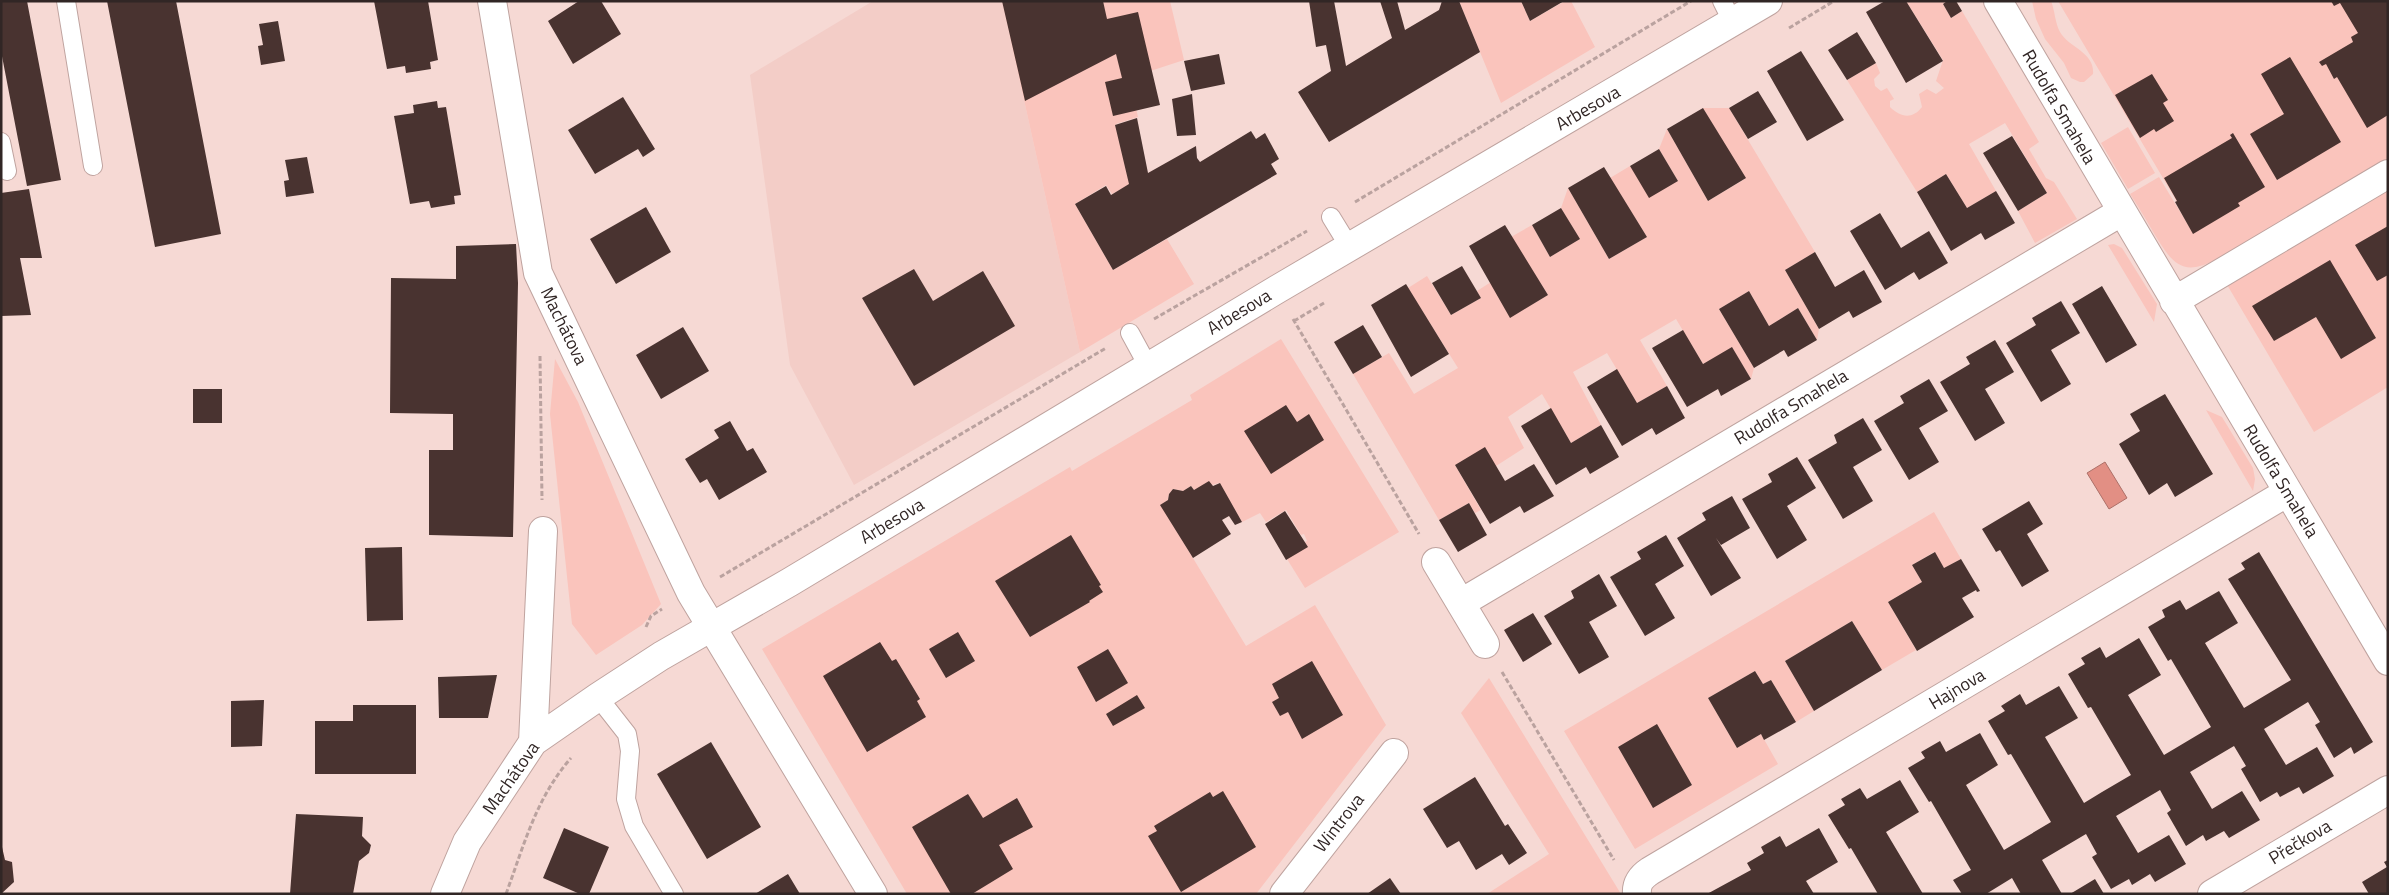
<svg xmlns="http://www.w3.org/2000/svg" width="2389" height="895" font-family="'Titillium Web',sans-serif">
<rect width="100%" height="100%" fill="#f6d9d4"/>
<path fill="#f3cdc7" d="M873 1H1002L1080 352 854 485 790 365 750 75Z"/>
<path fill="#fac4bc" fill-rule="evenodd" d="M1002 1H1170L1184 60 1129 78 1138 117 1116 124 1131 184 1112 194 1106 185 1075 204 1113 270 1167 239 1194 284 1080 352Z
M1459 1H1521L1530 21 1565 1H1571L1595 47 1501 103Z
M1906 1H1947L1943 4 1951 18 1962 11 2039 142 2029 149 2046 178 2054 182 2077 219 2035 243 2018 211 2047 193 2005 123 1969 144 1996 191 1967 208 1946 174 1917 192 1847 80 1876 63 1880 73 1874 79 1875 86 1881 91 1887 88 1894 99 1890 101V107C1900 117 1912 120 1922 107L1919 94 1927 89 1936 94 1944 88 1936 81 1943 60Z
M2032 1H2051C2055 11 2055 23 2060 32 2069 48 2095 52 2093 74L2084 82H2080L2071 78 2064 63 2045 39 2036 19Z
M2058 1H2388V387L2314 432 2213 261C2181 277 2171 261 2155 235 2147 221 2139 208 2130 194L2159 177 2193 233 2195 232Z
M1703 108H1729L1815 252 1785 270 1819 329 1817 340 1798 308 1769 326 1749 291 1719 309 1754 368 1751 379 1732 348 1703 364 1676 319 1640 340 1667 386 1637 403 1607 353 1573 372 1601 425 1571 443 1542 394 1508 417 1524 448 1496 466 1455 465 1481 510 1475 513 1469 503 1439 520 1353 374 1389 353 1414 394 1458 368 1408 288 1427 276 1451 315 1481 298 1477 291 1491 282 1510 317 1548 295 1511 237 1532 225 1550 257 1579 239 1561 208 1568 188 1609 259 1647 237 1610 178 1630 166 1678 181 1659 149 1667 129 1708 201 1745 179Z
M2128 127 2155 173 2128 189 2101 143Z
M2114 244 2122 248 2157 304 2154 322 2108 245Z
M1281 339 1399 532 1305 588 1287 559 1307 546 1305 542 1307 541 1304 534 1301 535 1286 510 1266 522 1260 513 1242 522 1219 483 1194 490 1191 486 1183 491 1173 489 1169 494 1168 500 1161 505 1246 646 1315 605 1386 725 1256 894H907L762 649 1070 467 1072 471 1192 400 1190 395Z
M555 359 578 402 661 604 642 625 596 655 572 624 550 414Z
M2206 410 2222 417 2253 468 2255 479 2253 491Z
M1934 512 1961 559 1944 568 1934 552 1912 565 1922 582 1888 602 1916 650 1882 670 1852 621 1785 661 1814 711 1796 722 1771 680 1763 684 1755 671 1708 698 1737 748 1761 734 1778 764 1635 849 1564 731ZM1657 725 1692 785 1653 807 1618 747Z
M1489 678 1621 894H1487L1549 854 1461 713Z"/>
<path fill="#e28f84" stroke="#ad7068" d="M2105 462 2127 498 2109 509 2087 473Z"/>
<path fill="#493330" d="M1 1H27L61 180 27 186 1 51Z
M107 1H176L221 234 155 247Z
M374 1H428L438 60 430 62 431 69 406 73 405 66 387 69Z
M579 1H601L621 34 573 64 548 21Z
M1002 1H1103L1107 19 1138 12 1160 105 1113 116 1105 82 1122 78 1116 54 1025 101Z
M1309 1H1334L1346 66 1392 38 1380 1H1397L1405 30 1439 10 1442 1H1459L1480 52 1329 142 1298 92 1331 71 1326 45 1316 47Z
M1521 1H1564L1530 21Z
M1885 1H1906L1943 61 1906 83 1866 12Z
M1947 1H1956L1962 11 1951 18 1943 4Z
M2331 1H2388V115L2367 128 2337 77 2334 79 2326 64 2322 66 2319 62 2353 42 2351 37 2358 33 2340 3 2334 6Z
M278 21 285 61 261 65 258 46 263 45 259 24Z
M1857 32 1876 63 1847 80 1828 50Z
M1801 51 1844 120 1807 141 1767 71Z
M1219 54 1225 84 1191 91 1184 61Z
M2290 57 2341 142 2277 180 2250 134 2284 114 2261 74Z
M2152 74 2168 100 2163 103 2174 121 2156 132 2154 129 2140 138 2115 95Z
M1758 91 1777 122 1748 139 1729 108Z
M1192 94 1196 135 1177 136 1172 99Z
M623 97 655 149 643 157 638 149 595 174 568 130Z
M437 101 438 108 446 107 461 195 454 196 455 204 431 208 429 201 410 204 394 116 414 113 413 105Z
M1703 108 1746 178 1708 201 1667 129Z
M1137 118 1148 173 1196 146 1197 158 1200 162 1251 131 1256 139 1265 133 1279 159 1271 164 1277 174 1113 270 1075 204 1106 186 1111 195 1129 184 1115 125Z
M2233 133 2265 187 2238 203 2240 206 2193 234 2175 202 2177 201 2164 178 2232 138 2230 135Z
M2012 136 2047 193 2018 211 1983 153Z
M1659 149 1678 181 1649 198 1630 166Z
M307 157 314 193 286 197 284 181 289 180 285 160Z
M1604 167 1647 237 1609 259 1568 188Z
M1946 174 1967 208 1996 191 2015 223 1985 240 1981 233 1951 251 1917 192Z
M29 189 42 258H20L31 315 1 316V193Z
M646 207 671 252 616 284 590 239Z
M1561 208 1580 239 1550 257 1532 225Z
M1880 213 1901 248 1929 231 1948 263 1919 280 1914 272 1885 290 1850 231Z
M1505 225 1548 295 1510 318 1469 246Z
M2388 226V275L2377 281 2355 245Z
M516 244 518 283 513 537 429 535V450H453V414L390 413 391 278 456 279V246Z
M1815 252 1835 287 1864 270 1882 302 1853 318 1849 311 1819 329 1785 270Z
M2330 260 2376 338 2341 359 2316 317 2274 341 2252 306Z
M1462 266 1481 298 1451 315 1432 283Z
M914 269 933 301 983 271 1015 326 914 386 862 298Z
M1406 284 1449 354 1411 377 1371 305Z
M2102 286 2137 345 2106 363 2072 304Z
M1749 291 1769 326 1798 308 1817 340 1788 357 1784 350 1754 368 1719 309Z
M2061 301 2080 333 2051 350 2071 384 2041 402 2006 343 2036 325 2032 318Z
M1363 325 1382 357 1353 374 1334 342Z
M683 327 709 371 661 399 636 355Z
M1683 330 1703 364 1732 347 1751 379 1721 396 1718 389 1687 407 1652 348Z
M1995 340 2014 372 1985 389 2005 423 1975 441 1940 382 1970 364 1966 357Z
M1617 369 1637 403 1667 386 1685 418 1656 435 1652 428 1622 446 1587 387Z
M1929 379 1948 411 1919 428 1939 462 1909 480 1874 421 1904 403 1900 396Z
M193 389H222V423H193Z
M2165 394 2213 474 2175 497 2167 483 2149 495 2119 444 2140 431 2130 414Z
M1286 405 1297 422 1309 414 1324 440 1271 474 1244 431Z
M1551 408 1571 443 1601 425 1619 457 1590 474 1586 467 1556 485 1521 426Z
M1863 418 1882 450 1853 467 1873 501 1843 519 1808 460 1837 443 1834 435Z
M730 421 747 451 753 448 767 472 719 500 707 479 700 483 685 459 719 438 714 430Z
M1485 447 1505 481 1534 464 1554 496 1524 513 1520 506 1490 524 1455 465Z
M1797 457 1816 488 1787 506 1807 540 1777 559 1742 499 1772 482 1768 474Z
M1209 481 1213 486 1220 483 1242 522 1235 525 1229 516 1222 520 1231 534 1193 558 1160 505 1168 500 1169 494 1173 489 1183 491 1191 486 1194 490Z
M1732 496 1750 528 1721 545 1716 538 1741 578 1711 596 1677 538 1706 520 1702 513Z
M2029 501 2043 524 2027 534 2049 571 2022 587 2000 550 1996 552 1982 529Z
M1469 503 1487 535 1458 552 1439 520Z
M1285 511 1308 547 1286 560 1265 524Z
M1071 535 1101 585 1099 586 1103 592 1089 601 1090 602 1030 637 995 581Z
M1666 535 1684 566 1655 584 1675 618 1645 636 1610 577 1641 559 1637 552Z
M402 547 403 620 367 621 365 548Z
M1935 552 1944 568 1961 559 1980 591 1977 592 1976 590 1962 598 1974 617 1917 651 1888 602 1922 582 1912 565Z
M2259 552 2373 742 2354 754 2351 747 2334 758 2315 725 2320 722 2308 702 2264 729 2286 765 2317 747 2334 776 2303 794 2299 787 2280 797 2277 792 2260 802 2241 769 2246 766 2234 746 2190 772 2212 809 2242 791 2260 820 2229 838 2224 831 2206 841 2203 835 2186 846 2167 813 2171 810 2160 790 2116 816 2138 853 2169 835 2186 864 2155 882 2150 874 2132 885 2129 879 2111 889 2092 857 2097 854 2086 834 2042 860 2062 894H2021L2012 878 1986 894H1962L1953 880 1971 870 1931 801 1929 802 1908 768 1925 758 1921 752 1940 741 1946 752 1980 733 1998 765 1966 785 2004 850 2051 822 2011 754 2008 755 1988 721 2005 711 2001 706 2020 694 2026 705 2059 686 2078 718 2045 737 2084 803 2102 792 2131 775 2091 707 2088 708 2068 674 2085 664 2081 658 2100 647 2106 658 2139 638 2161 675 2128 695 2164 755 2211 727 2171 659 2168 661 2148 627 2165 617 2162 610 2180 600 2186 610 2219 591 2238 623 2205 643 2244 708 2291 680 2228 579 2245 569 2241 563Z
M1599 574 1617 606 1589 622 1609 657 1579 674 1544 616 1574 598 1571 591Z
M1533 613 1552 644 1523 662 1504 630Z
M1852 621 1882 670 1814 711 1785 661Z
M958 632 975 661 946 678 929 649Z
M880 642 892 661 896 659 920 699 917 701 926 717 867 752 823 676Z
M1108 649 1128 683 1096 702 1077 667Z
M1312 661 1343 715 1302 739 1288 712 1280 716 1272 702 1279 698 1272 684Z
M1755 671 1763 684 1771 680 1796 722 1764 740 1761 734 1737 748 1708 698Z
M497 675 488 718H439L438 677Z
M1137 695 1145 708 1113 726 1106 714Z
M264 700 262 746 231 747V701Z
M353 705H416V774H315V721H353Z
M1657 724 1692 785 1653 808 1618 747Z
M711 742 761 827 707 859 657 774Z
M1475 777 1505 826 1508 824 1527 853 1509 865 1502 854 1476 870 1459 841 1447 848 1423 809Z
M1900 780 1919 812 1886 832 1923 894H1878L1851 848 1849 849 1828 815 1845 805 1841 799 1860 788 1867 799Z
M1223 791 1256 847 1181 892 1148 836 1157 831 1154 826 1210 792 1213 797Z
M968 794 983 818 1017 798 1033 827 999 845 1013 869 972 894H951L912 827Z
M296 814 363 817 362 836 371 845 369 853 359 861 353 894H290Z
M564 828 609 847 589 894H580L543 878Z
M1819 828 1838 862 1806 881 1814 894H1707L1751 870 1747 863 1764 853 1761 847 1780 836 1786 847Z
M2 847 5 860 12 862 14 882 1 894Z
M2388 860V894H2369L2362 882 2387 867 2384 862Z
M788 874 800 894H755Z
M1390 878 1401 894H1367Z
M2095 879 2104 894H2070Z"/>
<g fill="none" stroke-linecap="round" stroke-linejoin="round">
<g stroke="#bfa39f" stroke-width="20">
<path id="service" d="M66 1 93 166
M1722 1 1733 23
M1 142 7 171
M1331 217 1350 248
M1130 333 1148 366
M598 697 627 734 630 751 626 799 634 826 674 894"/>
</g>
<g stroke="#bfa39f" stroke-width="30">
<path id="minor" d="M492 1 538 273 691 593 873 894
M1998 1 2388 661
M2174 301 2388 174
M1436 562 1485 644
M1461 603 2121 212
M533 742 543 531
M445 894 467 842 533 742 598 697 661 656 790 582 1276 290 1768 1
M1284 894 1394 753
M1637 894C1636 883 1641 877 1650 871L2288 492
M2212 894 2388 790"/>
</g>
<path stroke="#baa29f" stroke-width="3" stroke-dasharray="5 2.5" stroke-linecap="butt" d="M1789 28 1834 1
M1355 202 1691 1
M1154 319 1307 231
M1293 319 1419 534
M1294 321 1324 303
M540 356 542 500
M720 577 1106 348
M646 627 651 616 662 609
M1502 672 1614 860
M506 894C524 845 536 798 571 758"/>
<use href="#service" stroke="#fff" stroke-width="18"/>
<use href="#minor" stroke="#fff" stroke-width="28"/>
</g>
<g text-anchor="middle" stroke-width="5" stroke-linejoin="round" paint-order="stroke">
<g font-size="18" fill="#312625" stroke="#fff">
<text transform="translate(2059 107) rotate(60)" y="6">Rudolfa Smahela</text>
<text transform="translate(1588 108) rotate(-30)" y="6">Arbesova</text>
<text transform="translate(1239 312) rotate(-31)" y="6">Arbesova</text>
<text transform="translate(564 326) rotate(64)" y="6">Machátova</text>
<text transform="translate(1791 407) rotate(-31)" y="6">Rudolfa Smahela</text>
<text transform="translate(2281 481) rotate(59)" y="6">Rudolfa Smahela</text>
<text transform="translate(892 521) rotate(-31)" y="6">Arbesova</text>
<text transform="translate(1957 689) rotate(-31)" y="6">Hajnova</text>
<text transform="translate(511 778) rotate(-55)" y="6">Machátova</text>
<text transform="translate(1339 823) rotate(-52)" y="6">Wintrova</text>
<text transform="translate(2300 842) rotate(-31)" y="6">Přečkova</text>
</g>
</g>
<rect width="2389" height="895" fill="none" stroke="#312625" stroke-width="5"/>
</svg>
